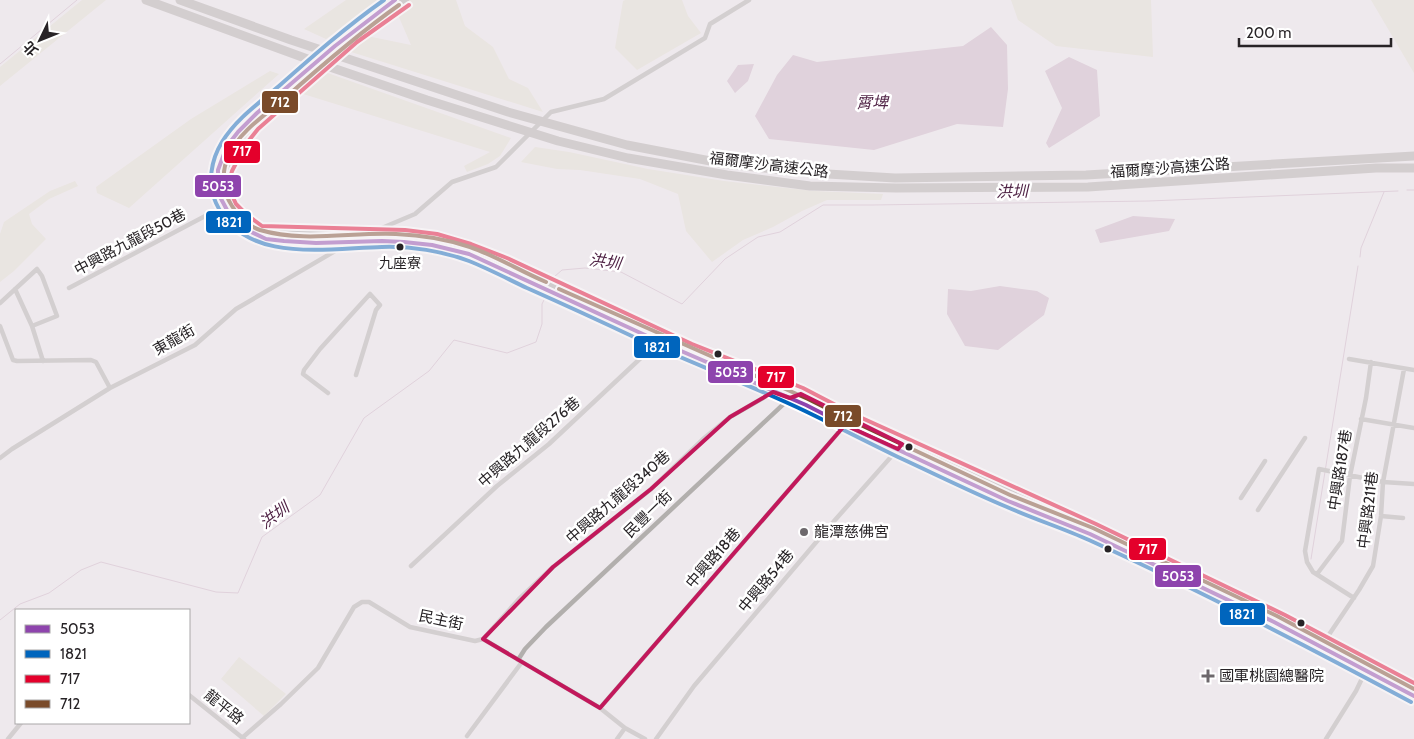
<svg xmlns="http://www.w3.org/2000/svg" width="1414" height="739" font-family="Cabin,'Noto Sans TC',sans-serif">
<rect width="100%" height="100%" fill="#eee9ed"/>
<path fill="#e3dfd2" d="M82 0H106L0 86V67Z
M346 0H380L326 39 304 29Z
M406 0H456L465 26 493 47 509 79 528 88 543 112 348 51 362 35 411 45 395 8Z
M625 0H682L688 16 701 33 637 70 615 48 623 1Z
M1011 0H1151L1153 57 1056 46 1018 20Z
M1371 0H1414V73Z
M270 71 279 74 129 208 97 193 96 187 191 119Z
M322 71 511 138 500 156 488 164 467 172 464 166 490 152 300 93Z
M535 147 569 152 648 169 724 181 814 191 883 194 881 200H827L802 211 773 227 743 240 712 262 686 231 678 194 640 179 580 170 557 169 521 162Z
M75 181 78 186 49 199 29 214 32 224 46 239 14 271 0 282V234L4 222 50 191Z
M239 657 286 694 264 716 221 679Z"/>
<path fill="#ceb5c7" d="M991 27 1007 45 1008 89 1003 127 957 124 874 150 769 139 755 116 777 75 793 55 817 62 963 46Z
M1069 57 1097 70 1100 116 1049 148 1046 143 1062 108 1045 71Z
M754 64 748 81 735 93 727 81 738 65Z
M1133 216 1175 219 1169 231 1100 243 1095 230Z
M1000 286 1037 291 1049 298 1044 315 998 350 965 346 947 314 948 289 971 291Z"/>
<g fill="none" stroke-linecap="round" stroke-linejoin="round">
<path stroke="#ceb5c7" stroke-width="1" d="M0 64 77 0
M1407 190H1414
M1360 257 1361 248 1384 192
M552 282 554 277 562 270 585 268 621 272 682 304 725 259 758 237 780 232 823 205H872L1149 201 1398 191
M1311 559 1358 266
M0 620 20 604 49 593 81 570 101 562 216 592 238 593 262 537 320 495 364 418 429 371 454 340 507 353 536 342 542 324V304L548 292"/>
<path stroke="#b2afad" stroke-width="4.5" d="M370 233 415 214 452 182 496 167 551 112 604 99 705 38 710 24 749 0
M69 288 226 205
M15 289 32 326 43 361
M0 303 37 269 42 276 57 316 32 326
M0 326 13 360 17 361 91 360 96 362 110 388
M1349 359 1414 370
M328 393 303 374 304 370 320 349 370 294 380 305 376 310 356 375
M1361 419 1414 428
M0 458 12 449 110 388 195 345 236 309 347 244
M1241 498 1265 461
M1258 510 1305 438
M1381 516 1403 518
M411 566 497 486 549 444 660 340
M1317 574 1342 541 1350 476 1366 398 1371 362
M1354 598 1313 572 1307 562 1305 551 1319 469 1383 482 1414 484
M483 639 519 599 553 567 651 489 703 439 730 417 763 398 775 390
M1324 642 1359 590 1373 566 1381 516 1383 482 1404 369
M518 660 525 649 546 627 790 398 801 394
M189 695 244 739
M600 708 845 425
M467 736 522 662
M242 738 281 704 318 668 354 607 362 602H369L410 627 475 641 483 639 600 708 625 728 645 739
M8 739 21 723
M617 739 625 728
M656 739 694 686 835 520 898 449
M1326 739 1356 691 1368 666"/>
<path stroke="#aba8a6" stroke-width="8" d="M395 0C353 29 316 62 278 95 260 111 239 126 227 146 215 165 213 192 227 210 240 227 252 237 273 240 301 244 332 243 360 242 372 241 383 240 395 241 420 242 445 247 469 254L658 341 806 405 845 425 1008 501 1090 534 1274 622 1414 696
M405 0 353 37 253 125 231 154 226 166 222 188 235 212 244 222 260 232 405 236 436 240 449 244
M483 256 505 264 553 287
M588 303 671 341
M695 352 801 394 850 420 1093 530 1269 614
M1319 640 1355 659"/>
<path stroke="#b2adac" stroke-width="9" d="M146 0 324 65 427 100 558 141 628 158 727 175 810 186 896 188 1088 187 1376 168H1414
M180 0 291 40 508 112 627 145 726 164 811 173 895 178 1086 175 1414 156"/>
<g stroke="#fff" stroke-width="8">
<path id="bus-1" d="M395 0 335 46 257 113 238 132 227 146 218 170V187L219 195 227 210 247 230 266 239 284 241 316 243 382 241 404 242 432 245 469 254 658 341 806 405 845 425 1008 501 1090 534 1274 622 1414 696"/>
</g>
<g stroke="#fff" stroke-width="8">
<path id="bus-2" d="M384 0C347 26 313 56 279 86 259 103 236 119 222 142 211 160 207 183 216 203 244 265 328 248 382 247 410 246 443 251 469 261 489 269 508 279 527 288 563 304 600 321 636 338 692 363 750 385 805 411 836 426 867 442 898 457 935 474 971 492 1007 507 1034 519 1062 528 1089 540 1199 590 1305 645 1411 702"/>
</g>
<g stroke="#fff" stroke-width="8">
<path id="bus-3" d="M409 5 357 42 258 129 246 144 232 171 229 182 231 193 236 204 247 215 262 226 405 230 437 234 471 244 507 258 692 344 803 388 853 414 1096 524 1285 615 1414 683"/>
</g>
<g stroke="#fff" stroke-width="8">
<path id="bus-4" d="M399 5C358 34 321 66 284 99 265 115 239 132 229 155 221 171 222 191 232 206 238 216 248 226 260 230 304 243 351 232 396 234 420 235 446 239 470 247 496 256 520 271 546 282
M559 289 808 399 848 419 1010 495 1093 528 1277 616 1414 689"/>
</g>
<use href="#bus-1" stroke="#8e44ad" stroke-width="4"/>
<use href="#bus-2" stroke="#0065bd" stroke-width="4"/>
<use href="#bus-3" stroke="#e4002b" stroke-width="4"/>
<use href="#bus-4" stroke="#7a4b2a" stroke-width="4"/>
</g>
<path d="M0 0H1414V739H0ZM773 392 790 398 801 394 902 444 898 449 845 425 600 708 483 639 553 567 651 489 730 417Z" fill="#eee9ed" fill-opacity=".55" fill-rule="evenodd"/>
<path fill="none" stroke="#c2185b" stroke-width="4" stroke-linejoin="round" d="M773 392 790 398 801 394 902 444 898 449 845 425 600 708 483 639 553 567 651 489 730 417Z"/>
<g fill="#272326" stroke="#fff" stroke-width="2">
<circle cx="400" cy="247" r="4.5"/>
<circle cx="718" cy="354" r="4.5"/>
<circle cx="909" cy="447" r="4.5"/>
<circle cx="1108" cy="549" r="4.5"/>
<circle cx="1301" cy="623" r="4.5"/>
</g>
<g fill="#6d686c" stroke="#fff" stroke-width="2">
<circle cx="804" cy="532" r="5"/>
<path d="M1205.5 668.5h5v5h5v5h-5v5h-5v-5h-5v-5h5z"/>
</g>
<g text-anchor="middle" stroke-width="5" stroke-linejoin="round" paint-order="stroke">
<g font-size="14" fill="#272326" stroke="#fff">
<text x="400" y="268">九座寮</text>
</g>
<g font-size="15" fill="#272326" stroke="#fff">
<text transform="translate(769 165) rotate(7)" y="5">福爾摩沙高速公路</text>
<text transform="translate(1170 168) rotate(-4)" y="5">福爾摩沙高速公路</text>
<text transform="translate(130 242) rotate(-28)" y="5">中興路九龍段50巷</text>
<text transform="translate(174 340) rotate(-30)" y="5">東龍街</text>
<text transform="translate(529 442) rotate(-41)" y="5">中興路九龍段276巷</text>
<text transform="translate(1340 470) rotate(-81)" y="5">中興路187巷</text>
<text transform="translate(618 497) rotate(-41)" y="5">中興路九龍段340巷</text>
<text transform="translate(1368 510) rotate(-83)" y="5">中興路211巷</text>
<text transform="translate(648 514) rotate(-44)" y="5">民豐一街</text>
<text transform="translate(713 558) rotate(-49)" y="5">中興路18巷</text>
<text transform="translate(766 581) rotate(-50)" y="5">中興路54巷</text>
<text transform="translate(441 620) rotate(12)" y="5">民主街</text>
<text transform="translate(224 707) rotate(39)" y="5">龍平路</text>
</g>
<g font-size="15" fill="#272326" stroke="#fff" text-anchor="start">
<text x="814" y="537">龍潭慈佛宮</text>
<text x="1219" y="681">國軍桃園總醫院</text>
</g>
<g font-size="16" font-style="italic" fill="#512547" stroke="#fff">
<text x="872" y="108">霄埤</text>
<text transform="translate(1012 191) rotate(-1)" y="6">洪圳</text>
<text transform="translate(605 261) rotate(8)" y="6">洪圳</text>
<text transform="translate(274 515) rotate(-37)" y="6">洪圳</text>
</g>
</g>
<g stroke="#fff" stroke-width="2">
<rect x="261" y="90" width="38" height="24" rx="5" fill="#7a4b2a"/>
<rect x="223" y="140" width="38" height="24" rx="5" fill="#e4002b"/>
<rect x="194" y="174" width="48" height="24" rx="5" fill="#8e44ad"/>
<rect x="205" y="210" width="47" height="24" rx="5" fill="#0065bd"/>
<rect x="633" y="335" width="48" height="24" rx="5" fill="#0065bd"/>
<rect x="707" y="360" width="47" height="24" rx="5" fill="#8e44ad"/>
<rect x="757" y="365" width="38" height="24" rx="5" fill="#e4002b"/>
<rect x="824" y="404" width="38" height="24" rx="5" fill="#7a4b2a"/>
<rect x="1128" y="537" width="39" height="24" rx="5" fill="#e4002b"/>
<rect x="1154" y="564" width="48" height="24" rx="5" fill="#8e44ad"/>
<rect x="1219" y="602" width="47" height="24" rx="5" fill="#0065bd"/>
</g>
<g font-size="14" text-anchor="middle" font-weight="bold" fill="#fff">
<text x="280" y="107">712</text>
<text x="242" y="156">717</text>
<text x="218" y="191">5053</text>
<text x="229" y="227">1821</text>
<text x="657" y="352">1821</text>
<text x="731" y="377">5053</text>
<text x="776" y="382">717</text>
<text x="843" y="421">712</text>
<text x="1148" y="554">717</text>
<text x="1178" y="581">5053</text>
<text x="1242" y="619">1821</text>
</g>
<rect x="15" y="609" width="175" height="115" fill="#ffffff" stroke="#a9a7a8"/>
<rect x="25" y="625" width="25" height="8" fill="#8e44ad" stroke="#a9a7a8"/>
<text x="60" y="634" font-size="15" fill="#272326">5053</text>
<rect x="25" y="650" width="25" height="8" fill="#0065bd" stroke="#a9a7a8"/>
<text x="60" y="659" font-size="15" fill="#272326">1821</text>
<rect x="25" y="675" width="25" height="8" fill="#e4002b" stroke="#a9a7a8"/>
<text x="60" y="684" font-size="15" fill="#272326">717</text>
<rect x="25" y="700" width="25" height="8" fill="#7a4b2a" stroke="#a9a7a8"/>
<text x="60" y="709" font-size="15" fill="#272326">712</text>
<g transform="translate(40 40) rotate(227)" stroke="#ffffff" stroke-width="4" paint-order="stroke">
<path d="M0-4L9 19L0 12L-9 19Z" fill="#272326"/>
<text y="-8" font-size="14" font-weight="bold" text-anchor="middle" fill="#272326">北</text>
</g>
<path d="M1239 38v8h152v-8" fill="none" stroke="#272326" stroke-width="2.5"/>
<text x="1246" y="38" font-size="15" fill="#272326" stroke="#ffffff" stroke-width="4" paint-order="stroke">200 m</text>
</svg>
